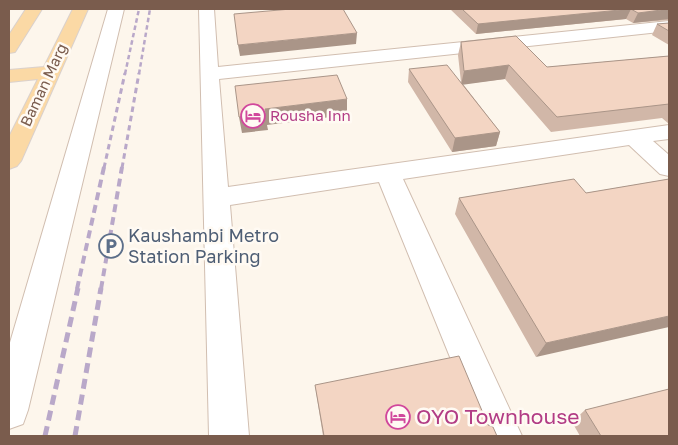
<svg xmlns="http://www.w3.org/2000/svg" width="678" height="445" font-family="'Golos Text',sans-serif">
<rect width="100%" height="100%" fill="#fdf6ec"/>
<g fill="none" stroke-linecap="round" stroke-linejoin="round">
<g stroke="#d1beb0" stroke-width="2">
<path id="minor" d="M108 9H124L28 410 23 424 9 429V346Z
M199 9H214L218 67 669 21V31L219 79 228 187 669 125V139L653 141 669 155V176L660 174 629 145 403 179 522 436H482L379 182 230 205 249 436H209Z"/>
</g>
<g stroke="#dad1cd" stroke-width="2">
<path id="major" d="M26 9H42L15 52 9 53V35Z
M73 9H88L21 161 17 166 9 169V137L38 79 9 82V70L44 67Z"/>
</g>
<use href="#minor" fill="#fff" fill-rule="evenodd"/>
<use href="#major" fill="#fbd9a5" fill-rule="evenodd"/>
<path stroke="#b9a8c9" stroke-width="2.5" stroke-dasharray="4.5 3" stroke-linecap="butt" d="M125 74 139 9
M139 74 150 9"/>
<path stroke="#b9a8c9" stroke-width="3" stroke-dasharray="5.5 4" stroke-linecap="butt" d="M104 168 125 73
M122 168 139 73"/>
<path stroke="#b9a8c9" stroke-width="4" stroke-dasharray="8 5" stroke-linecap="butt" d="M77 289 104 167
M101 289 122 167"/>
<path stroke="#b9a8c9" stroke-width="5" stroke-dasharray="10 6" stroke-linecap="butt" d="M45 436 78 288
M75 436 101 288"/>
</g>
<path fill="#d1b7a8" d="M450 9H669V20L633 23 626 19 476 34Z
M669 23V45L652 35 657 24Z
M461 42 547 67 669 56V124L662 118 551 132 505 79 463 84 500 132 496 146 452 152 408 82 409 69 461 82 458 55Z
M669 179 536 357 455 214 459 198 586 193Z
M315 385 488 425 497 436H323L317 398Z
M585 410 669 436H580L572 422Z"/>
<path fill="#aa9588" d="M631 9 626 19 476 34 478 24Z
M669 9V19L633 23 638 13Z
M357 33 356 44 240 56 238 45Z
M509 65 505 79 461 85 464 71Z
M347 99V115L267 125 268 130 242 133 239 117 265 109Z
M500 132 496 146 452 152 455 138Z
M669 316V327L536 357 546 343Z"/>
<path fill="#f3d5c3" stroke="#aa9588" d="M291 9H343L357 33 238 45 234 14Z
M462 9H630L478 24Z
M631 9H669L638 13Z
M669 23V31L657 24Z
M516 36 547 67 669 56V104L557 117 509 65 464 71 461 42Z
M447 65 500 132 455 138 409 69Z
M337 75 347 99 265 109 266 113 239 117 235 86Z
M574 179 586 193 669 179V316L546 343 459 198Z
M459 356 488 425 493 427 497 436H324L315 385Z
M669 389V436H601L585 410Z"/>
<defs>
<g id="hotel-ring" transform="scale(1.25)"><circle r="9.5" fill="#fffaf3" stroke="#d1479c" stroke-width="1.5"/><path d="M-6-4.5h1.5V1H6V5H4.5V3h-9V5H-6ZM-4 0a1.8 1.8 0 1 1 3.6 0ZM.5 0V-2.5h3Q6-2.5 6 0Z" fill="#d1479c"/></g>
<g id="parking-ring" transform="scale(1.25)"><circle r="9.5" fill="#fffaf3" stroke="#5c6f8a" stroke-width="1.5"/><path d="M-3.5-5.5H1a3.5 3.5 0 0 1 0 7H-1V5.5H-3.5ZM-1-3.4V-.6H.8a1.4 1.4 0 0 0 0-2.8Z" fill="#5c6f8a"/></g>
</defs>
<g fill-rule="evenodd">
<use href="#hotel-ring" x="253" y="116"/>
<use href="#parking-ring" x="111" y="246"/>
<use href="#hotel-ring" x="398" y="417"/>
</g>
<g text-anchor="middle" stroke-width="5" stroke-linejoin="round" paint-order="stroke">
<g font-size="15" fill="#7a5c4d" stroke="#fffaf3">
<text transform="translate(44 85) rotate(-65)" y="5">Baman Marg</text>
</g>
<g font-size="15" fill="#b23c85" stroke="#fffaf3" text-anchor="start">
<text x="270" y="121">Rousha Inn</text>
</g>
<g font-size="18" fill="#4e5e75" stroke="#fffaf3" text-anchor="start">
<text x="128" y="242">Kaushambi Metro<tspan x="128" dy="21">Station Parking</tspan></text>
</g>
<g font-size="21" fill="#b23c85" stroke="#fffaf3" text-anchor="start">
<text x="416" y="424">OYO Townhouse</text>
</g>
</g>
<rect width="678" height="445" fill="none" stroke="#7a5c4d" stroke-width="20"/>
</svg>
